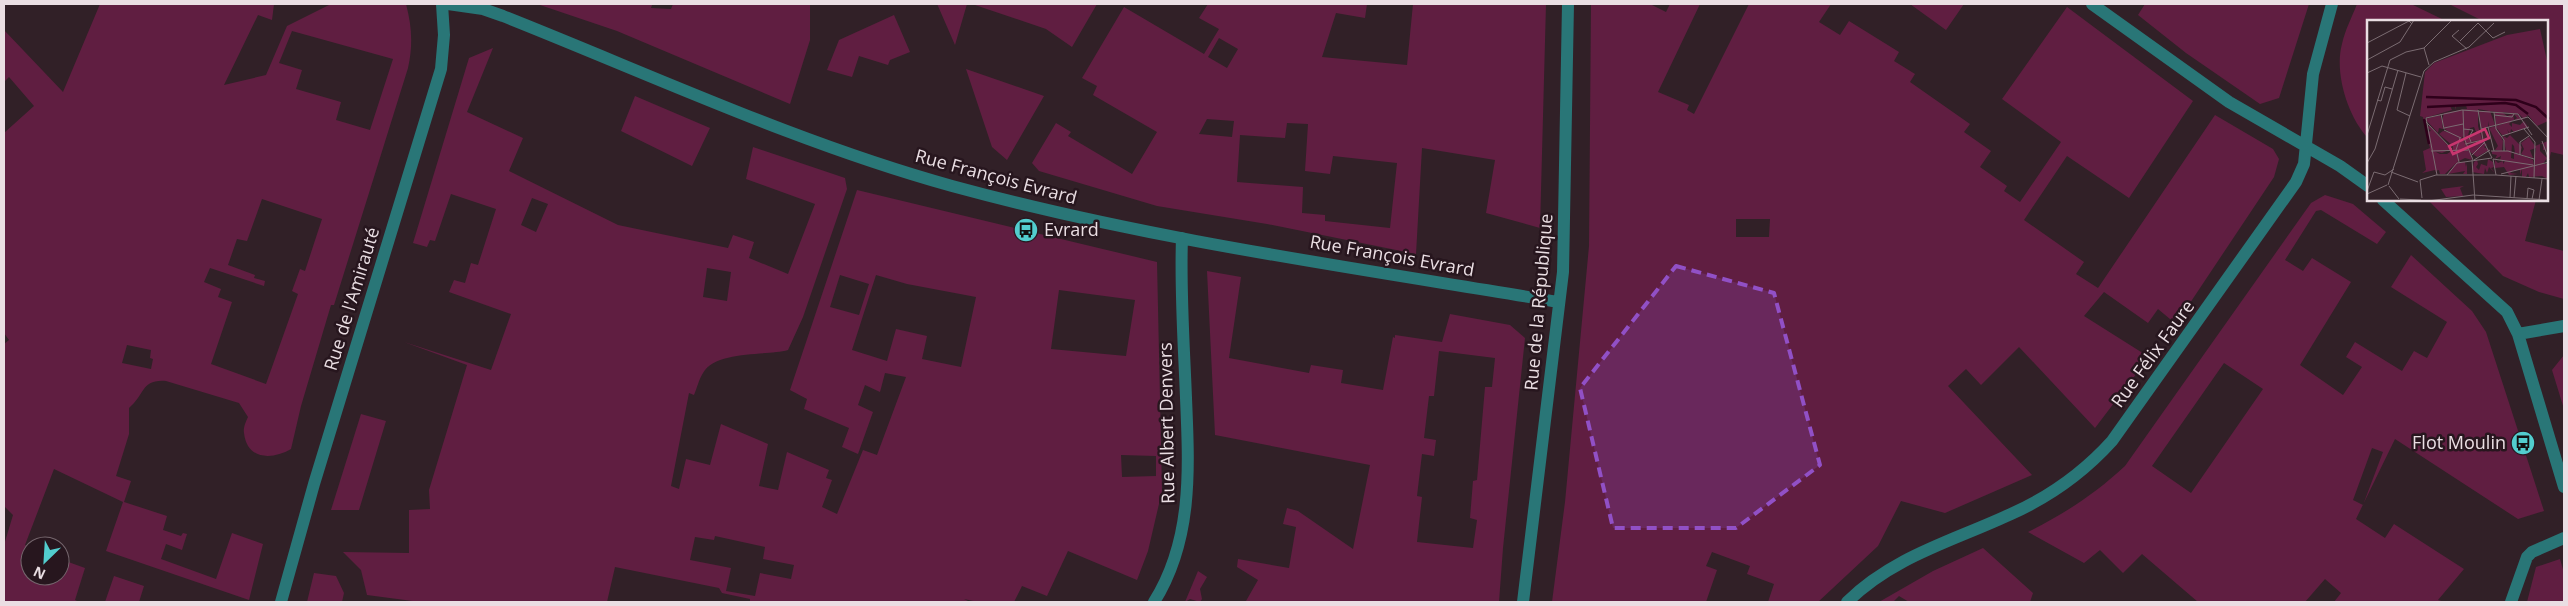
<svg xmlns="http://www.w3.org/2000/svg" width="2568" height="606" font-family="'Open Sans',sans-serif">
<rect width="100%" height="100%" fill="#312027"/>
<path fill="#601e41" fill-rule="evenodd" d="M100 4H274L272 20 258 15 224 85 266 75 287 26 331 4H406C412 27 413 45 408 68L334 305H331L301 406 291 449C272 460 247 460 244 433 243 428 246 421 248 417L239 403 166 381C141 379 145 395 129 408V434L116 476 131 481 124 502 167 516 163 530 181 536 183 533 187 534 182 550 166 544 161 559 216 579 232 533 263 544 249 600 106 551 123 502 54 469 25 545 30 548V576H60V559L85 568 75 600 79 602H4V545L13 515 4 506V344L9 340 4 333V133L34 106 9 77 4 82V30L63 92ZM292 31 393 59 370 130 336 120 341 102 296 89 302 70 279 63ZM262 199 322 219 305 271 300 269 292 291 298 294 266 384 211 364 232 302 218 297 221 289 204 282 210 268 264 286 265 281 254 278 255 275 228 265 237 239 247 241ZM127 345 151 350 150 358 153 359 151 369 122 363Z
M537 4H641L652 5 651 8 671 9 673 4H810V40L790 104 617 31Z
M937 4H967L955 45 938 6Z
M975 4H1097L1072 47 1046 29 975 5Z
M1208 4H1367L1365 18 1336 13 1322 57 1407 65 1413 4H1546L1540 228 1486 213 1495 160 1422 148 1416 254 1267 224 1157 206 1039 171 1032 163 1056 123 1071 132 1068 136 1132 174 1157 132 1093 95 1097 86 1082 78 1124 7 1204 54 1219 29 1199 18ZM1219 38 1238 49 1227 68 1208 57ZM1207 119 1234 121 1232 137 1199 134ZM1287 123 1308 124 1305 171 1330 174 1333 156 1397 163 1390 228 1325 221V215L1302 213 1303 187 1237 182 1240 135 1285 138Z
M1591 4H1650L1666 12 1670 4H1700L1658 92 1689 105 1687 110 1694 114 1749 4H1831L1819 22 1840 35 1849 21 1899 52 1894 61 1915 74 1910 82 1970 124 1964 132 1991 151 1980 167 2007 186 2004 191 2020 202 2061 142 2002 99 2067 7 2193 101 2129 198 2067 156 2024 220 2084 262 2076 274 2098 288 2215 115 2273 149 2279 159 2274 177 2176 324 2158 309 2148 323 2104 292 2084 316 2149 357 2095 428 2019 347 1981 385 1966 369 1948 386 2032 475 1945 513 1901 501 1878 546 1818 602H1768L1774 584 1747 574 1750 566 1712 552 1706 566 1717 570 1706 602H1552L1565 502 1589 246ZM1736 219H1770L1769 237H1736Z
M1910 4H1964L1946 30Z
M2145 4H2309L2279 98 2260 104 2186 53 2138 15Z
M2357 4H2411L2446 21H2368V138C2348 117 2334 73 2342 44 2345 30 2352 17 2357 4Z
M2449 4H2564V155L2551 152 2547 169V21H2483Z
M894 15 910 52 890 60 888 65 859 56 852 77 827 70 839 40Z
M493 48 467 112 523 138 509 171 618 225 728 248 733 235 754 242 749 258 788 274 815 204 746 179 753 147 845 178 847 189 803 317 788 350C766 356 716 350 703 373 699 379 697 388 694 395L689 393 671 486 679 489 686 459 710 465 721 424 768 444 759 486 778 490 787 452 829 470 826 478 832 480 822 507 837 514 863 450 877 455 906 377 885 373 880 392 865 385 858 405 873 412 858 454 842 447 849 428 804 409 807 399 790 390 857 190 1157 262 1162 491 1148 551 1137 580 1068 551 1047 596 1022 586 1014 602H978L964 599 970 602H750V599L722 593 719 588 615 567 607 602H420L367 595 361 570 343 552 409 553V510L430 509 429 490 467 365 404 342 491 370 511 314 449 292 454 280 465 283 471 263 478 265 496 209 451 194 435 241 430 240 427 247 413 243 469 58ZM532 198 548 204 536 232 521 225ZM707 268 731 272 727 301 703 297ZM840 275 869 284 859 315 830 307ZM876 275 907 284 976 297 961 367 922 359 927 336 896 329 887 361 852 350ZM1059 290 1135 300 1126 356 1051 349ZM1121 455 1156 456V476L1122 477ZM715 536 765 547 763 559 794 565 791 579 760 573 755 596 726 591 731 568 690 560 695 537 714 540Z
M966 69 1044 96 1007 160 992 147Z
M635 96 710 128 692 166 621 131Z
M2325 195 2353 204 2386 232 2377 244 2321 210 2316 211 2285 260 2303 271 2312 258 2351 282 2300 365 2343 395 2362 367 2346 357 2355 342 2402 371 2414 351 2427 358 2447 322 2391 287 2411 255 2472 311 2486 332 2544 511 2518 519 2395 439 2356 519 2385 538 2394 524 2464 569 2438 600 2445 602H2334L2341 593 2325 579 2305 602H2198L2142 554 2123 573 2100 550 2084 563 2028 532C2064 514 2095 494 2125 466L2311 203ZM2224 363 2263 389 2191 493 2152 466ZM2372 448 2383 452 2363 505 2353 500Z
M2428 200H2536L2525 241 2564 251V299L2539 292 2503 276Z
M1207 271 1241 277 1229 358 1309 373 1311 365 1343 370 1341 383 1383 390 1393 337 1395 338V335L1442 342 1450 314 1510 325 1525 338 1503 548 1499 602 1246 601 1258 580 1237 567 1238 559 1289 568 1296 527 1283 524 1287 508 1298 511 1353 549 1370 465 1215 435ZM1439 351 1495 358 1492 387H1485L1477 480 1473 481 1470 518 1477 520 1473 548 1417 542 1422 497 1417 496 1422 454 1434 456 1436 440 1424 438 1429 396H1434Z
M2564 355V409L2552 370Z
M361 414 386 421 359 510H331Z
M1983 548 2033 593 2030 602H1909L1899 596 1893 602H1879L1933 571Z
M2560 559 2564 573V602H2527L2536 567Z
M1198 571 1207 577 1200 589 1202 599 1200 602 1190 599 1185 602Z
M314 573 336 576 344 593 342 602H307Z
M114 576 144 586 139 602H105Z"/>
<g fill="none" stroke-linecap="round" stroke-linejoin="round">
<path stroke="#297677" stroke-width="12" d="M448 4 483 9 503 16C652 75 797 143 952 186 1150 240 1356 268 1559 302
M2092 4 2229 102 2340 166 2368 186
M2383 200 2507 312 2518 334 2564 487
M2518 334 2564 326
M281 602 314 484 441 69 444 35 442 4
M1154 602C1193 540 1189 469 1186 398 1184 345 1180 291 1182 238
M1523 602 1563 272 1568 4
M1847 602C1894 556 1953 541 2011 514 2049 497 2084 472 2112 441L2296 182 2304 164 2313 74 2332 4
M2511 602 2527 557 2532 552 2564 538"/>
</g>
<path fill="#9150c6" fill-opacity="0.2" stroke="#9150c6" stroke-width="4" stroke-dasharray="10 6" stroke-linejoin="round" d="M1676 266 1774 293 1820 465 1736 528H1613L1580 388Z"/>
<defs>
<g id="bus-disc" transform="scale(1.25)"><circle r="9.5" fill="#52cdce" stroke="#27161e"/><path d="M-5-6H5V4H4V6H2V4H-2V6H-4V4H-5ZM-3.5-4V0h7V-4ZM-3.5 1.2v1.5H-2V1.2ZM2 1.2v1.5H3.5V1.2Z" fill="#111"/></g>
</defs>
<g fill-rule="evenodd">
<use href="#bus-disc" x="1026" y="230"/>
<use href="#bus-disc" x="2523" y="443"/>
</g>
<g text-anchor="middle" stroke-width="5" stroke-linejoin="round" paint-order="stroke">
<g font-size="18" fill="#eadee3" stroke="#27161e">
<text transform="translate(996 177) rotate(15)" y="6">Rue François Evrard</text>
<text transform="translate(1392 256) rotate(10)" y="6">Rue François Evrard</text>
<text transform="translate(352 299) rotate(-73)" y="6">Rue de l'Amirauté</text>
<text transform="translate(1539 302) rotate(-85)" y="6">Rue de la République</text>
<text transform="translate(2153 354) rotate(-54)" y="6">Rue Félix Faure</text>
<text transform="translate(1167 423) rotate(-91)" y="6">Rue Albert Denvers</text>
</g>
<g font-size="18" fill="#eadee3" stroke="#27161e" text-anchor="start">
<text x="1044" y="236">Evrard</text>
<text x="2506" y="449" text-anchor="end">Flot Moulin</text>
</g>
</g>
<g transform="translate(2367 20)">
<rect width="181" height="181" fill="#312027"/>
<path d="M173 9 181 45V101L170 106 161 95 157 99 152 94 135 92 140 96 146 94 147 100 150 98 147 94 152 95 156 100H146L142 104 145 107V103L153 105 157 101 161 107 147 112 144 109 143 114 140 109 142 114 135 115 129 107 136 121 135 131H139L136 116 140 118 143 115 155 127 153 134 148 133 147 126 145 124 144 138 147 139V133L151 134 166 140V146L169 128 163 130 166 138 160 137 154 134 157 129 154 123 162 117 168 126 181 121 179 130H176V124H173V131L180 138 176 144H181V159L175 156 162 157 161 153 159 157H155V149L153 155V150H147L143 153 151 154 142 155 137 147 128 148V140L131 143 136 141V144L138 141 133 140 134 136 128 139 130 135 125 134V131H134L128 130 131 126 122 108 139 103 129 105 128 93H135L123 91 128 105 122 107V101L121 107 114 108 112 91H122L111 89V85V106L115 120 104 121 103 117 109 112 107 107 103 108 100 119H102L104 122 99 123 96 116 95 118 99 126 116 121 120 125 117 127 122 130 110 137 103 132 105 140 98 138 90 142H98L99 147 100 143V154H96L98 151 81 154 89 143 78 154H73L72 150 68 151 71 154 68 150 55 153 59 150 56 131 63 128 56 97 53 96 58 52 67 43 140 15ZM83 86H88V90L89 86 99 85 100 89 77 93 75 101 73 95 58 99 71 113 72 108 76 109 75 102 78 109 82 112 76 111 72 114 86 126V130L80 134H73L67 131 75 133 84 129 63 106 60 107 64 111 60 112 58 98 85 90ZM121 139 126 142 127 147 124 148 128 153 122 147 120 153 118 148 117 154 105 152 107 142 110 140 111 144 113 141 109 147 112 150 114 144 120 146ZM97 166 93 168 96 176 79 177 74 169Z" fill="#601e41" fill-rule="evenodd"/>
<path fill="none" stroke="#2e001a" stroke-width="2.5" d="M59 77 149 80 169 87 182 99M60 87 138 83 149 85 161 94M57 99 62 124"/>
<path fill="none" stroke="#7b6c72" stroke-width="1" d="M92 10 85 16 100 29M93 21 111 3 126 18 138 12M0 23 42 1 45 4M57 28 85 0M0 40 33 22 47 0M0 53 15 46 54 57M39 53 30 90 43 96M10 80 14 81 18 67 25 69M96 90 97 118 106 140M111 90 116 120 125 138M127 92 129 109 137 120V131M74 94 77 109M127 95 145 97 147 94M59 102 85 129M121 107 127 131M77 108 96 104M96 109 106 110 102 117 104 122M114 109 161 97 182 119M157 109 168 122M77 110 94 118M0 115 23 40 39 32 57 28 62 45M135 116 162 107M175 121 182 140M98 124 116 120M64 131 101 130M124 131H141L167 139M105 135 118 122M153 135V122L162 116M126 139 166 145M126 139 129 155M105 140 108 181M107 140 123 130M92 142 89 130 93 118M0 143 8 129 31 50M24 152 51 162M134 154 182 142M70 155 59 98 95 90 151 94 165 115M80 155 90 143 125 138M167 158 168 122M21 165 57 51 67 42 102 27 127 3M22 166 32 179M0 171 7 152 18 155 27 149M0 174 20 165M55 178 53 160 69 155H129L182 159M143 178 144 156M147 178 149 156M33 179 54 180M160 179 161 168 167 170 165 179M172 180 175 159M61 181 106 175 182 180"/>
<path fill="#c8366f" fill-opacity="0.15" stroke="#c8366f" stroke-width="2.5" d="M118 109 122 118 86 134 82 126Z"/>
<rect width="181" height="181" fill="none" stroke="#eadee3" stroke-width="2.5"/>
</g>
<rect width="2568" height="606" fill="none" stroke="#eadee3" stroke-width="10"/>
<g transform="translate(45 561) rotate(205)"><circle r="24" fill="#27161e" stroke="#75666d"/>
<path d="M0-4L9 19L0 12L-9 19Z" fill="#52cdce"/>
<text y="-8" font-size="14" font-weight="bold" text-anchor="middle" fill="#eadee3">N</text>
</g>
</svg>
